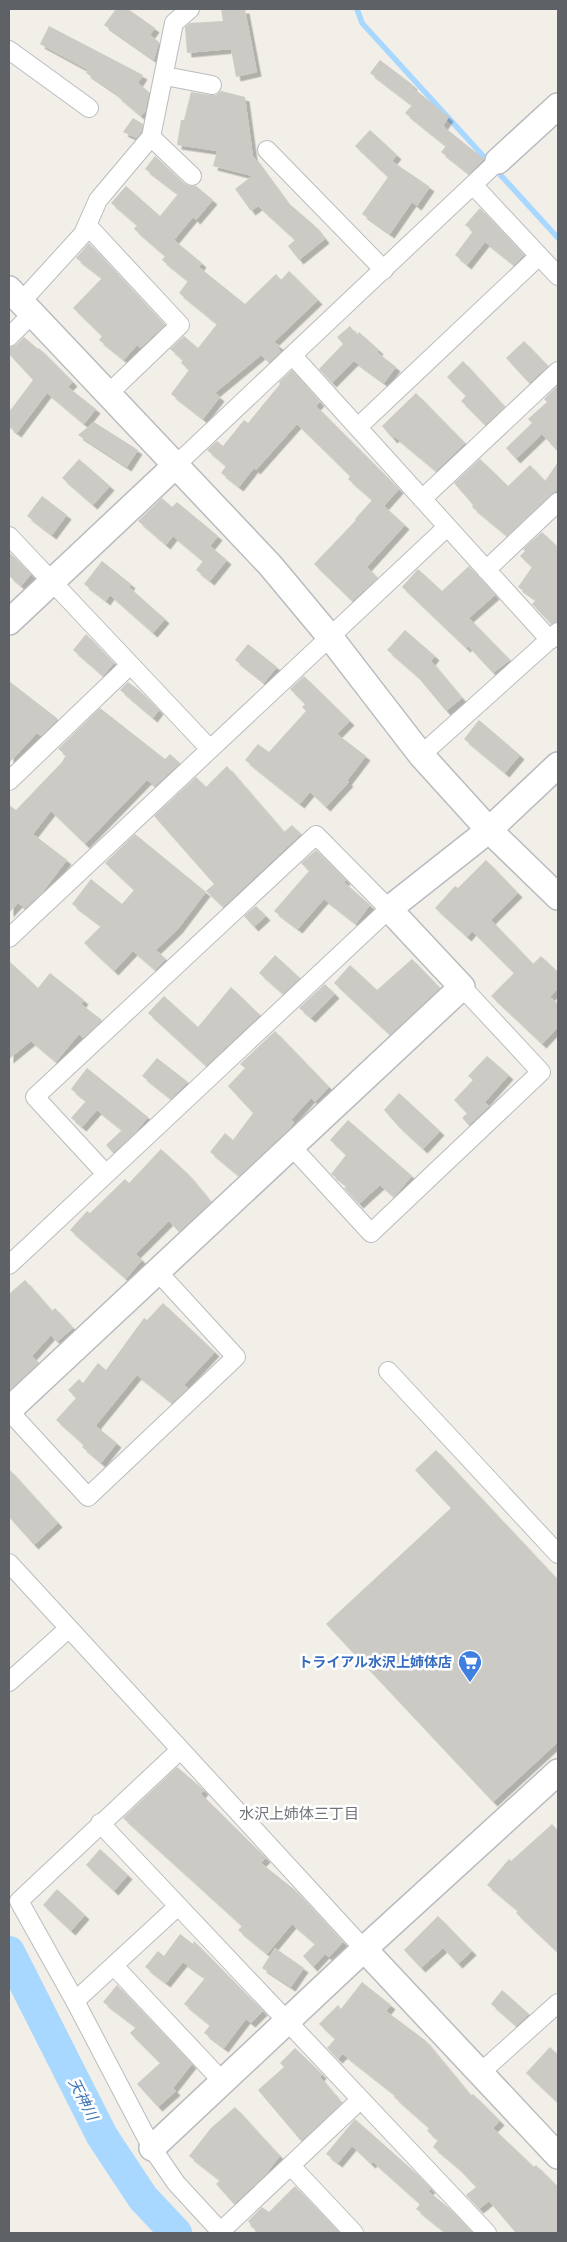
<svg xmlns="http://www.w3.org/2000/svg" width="567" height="2242" font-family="Helvetica,'Noto Sans JP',sans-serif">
<defs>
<filter id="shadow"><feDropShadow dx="4.5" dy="4.5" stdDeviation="0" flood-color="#0004"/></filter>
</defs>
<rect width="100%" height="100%" fill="#f1efe7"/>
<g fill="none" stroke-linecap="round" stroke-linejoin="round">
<path stroke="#a8d7ff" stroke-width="5.5" d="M357 9 362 23 558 238"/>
<path stroke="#a8d7ff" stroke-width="32" d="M9 1952 102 2136 143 2198 176 2233"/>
</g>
<path fill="#cccac4" filter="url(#shadow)" d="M116 9H128L155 28 150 35 159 42 154 60 104 25Z
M221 9H245L257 72 236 77 231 49 187 53 185 27 190 23 223 21Z
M49 26 143 75 138 83 149 92 145 112 141 116 117 96 118 95 86 73 88 70 40 44Z
M380 60 413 85 412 87 449 117 443 126 484 159 469 174 441 152 446 146 405 113 412 105 370 73Z
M221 91 245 97 253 156 286 201 314 225 325 239 299 260 288 246 295 240 258 206 251 211 235 189 252 176 213 166 217 151 177 145 181 120H184L191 92 210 95H216Z
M133 118 143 124 141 132 136 138 123 132Z
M370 130 397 155 392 161 430 187 417 206 412 202 390 234 362 214 388 177 355 146Z
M155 156 185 184 190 186H196L213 200 196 220 193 217 174 240 202 263 199 267 245 304 276 274 281 280 289 271 318 300 274 342 280 346 278 348 281 352 269 362 261 355 215 393 220 397 203 419 171 394 189 370 181 363 183 360 170 349 184 336 198 348 217 324 179 293 188 281 162 260 165 256 134 229 137 225 111 203 126 186 160 216 178 194 145 169Z
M480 208 524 255 514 265 485 242 467 265 455 255 473 231 465 225Z
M89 243 165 325 140 348 137 345 124 360 99 340 102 336 73 308 102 278 76 258Z
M350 326 357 335 359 332 379 350 377 352 396 367 384 383 354 361 332 383 319 369 343 344 337 337Z
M24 337 38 349 39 348 73 382 68 387 96 409 84 424 47 393 17 433 9 427V412L33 380 9 354V347L16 345Z
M524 341 548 366 529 383 506 358Z
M463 361 505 407 485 425 461 401 466 396 447 377Z
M292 370 320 402 316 406 399 489 384 506 405 525 367 567 378 578 352 601 314 564 356 520 355 519 372 500 348 479 350 476 297 424 256 470 254 468 239 487 221 473 226 466 207 450 217 441 223 446 244 420 248 423 280 384 279 382Z
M558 385V452L542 434 516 459 506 448 532 423 528 419 547 402 544 399Z
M416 393 465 443 436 471 395 437 393 439 382 426Z
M94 422 138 450 127 467 78 435Z
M79 459 110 486 93 505 62 478Z
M480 459 508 486 530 465 545 481 558 462V489L507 536 472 507 473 505 454 483Z
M42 496 67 515 52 535 27 516Z
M162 498 172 507 177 502 218 536 210 546 227 560 210 581 196 570 203 561 173 536 166 545 138 521Z
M542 532 558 547V622L551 624 532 604 536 600 518 587 532 567 520 556 525 551 523 549Z
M9 552 31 574 21 586 9 576Z
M102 561 131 584 129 587 165 619 153 633 110 595 106 601 84 584Z
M469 566 495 595 469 618 510 660 493 673 468 646 466 648 402 587 418 569 442 591Z
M405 630 435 656 431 661 462 698 446 711 417 676 387 650Z
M86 634 114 663 103 676 73 650Z
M248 644 277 667 264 683 235 660Z
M304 676 350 721 337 734 366 756 347 781 349 782 326 807 310 792 300 804 245 760 258 744 269 752 306 711 302 707 305 704 290 689Z
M9 681 58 719 41 736 37 733 9 763Z
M128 682 140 691 159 710 153 718 120 690Z
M100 708 165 759 170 754 180 763 155 786 147 780 85 844 51 811 33 834 67 860 42 893 25 908 18 903 9 913V805L16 810 62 762 66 755 58 749Z
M479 720 520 755 505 773 464 739Z
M227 766 284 832 292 825 301 834 223 907 206 891 214 884 154 816 196 777 206 787Z
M135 834 206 892 178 929 156 950 166 959 155 970 133 951 114 971 84 943 101 926 72 904 91 879 122 904 134 890 105 863Z
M316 850 346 880 344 882 370 905 356 924 324 899 298 929 274 911 309 871 301 863Z
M486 860 518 893 491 920 533 964 541 956 558 972V988L550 997 558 1004V1027L542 1044 491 996 514 973 472 931 467 937 435 908 455 886 458 888Z
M256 906 266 916 254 927 244 916Z
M275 955 300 978 283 994 259 973Z
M412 959 440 988 390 1035 334 983 350 965 377 990Z
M9 961 38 988 50 973 84 1000 81 1004 102 1020 83 1038 79 1034 56 1062 31 1041 9 1059Z
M325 984 335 994 311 1018 299 1008Z
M231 987 260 1015 206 1066 148 1013 164 996 198 1027Z
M275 1031 329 1087 315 1102 311 1098 291 1120 294 1122 290 1128 239 1176 210 1152 225 1133 233 1140 253 1113 228 1086 245 1068 240 1064Z
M487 1056 509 1075 485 1102 489 1106 469 1125 462 1118 467 1113 454 1100 473 1080 468 1076Z
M157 1058 188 1082 171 1099 142 1076Z
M87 1068 148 1117 135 1133 113 1153 106 1145 122 1130 97 1110 82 1127 71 1118 86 1101 71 1089Z
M399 1093 440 1131 423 1149 399 1127 384 1110Z
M348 1120 412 1176 394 1197 380 1185 359 1204 344 1188 347 1186 331 1174 346 1155 330 1140Z
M161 1149 187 1173 211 1202 179 1232 169 1221 136 1254 142 1260 126 1279 70 1230 87 1211 90 1213 125 1179 129 1183Z
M25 1280 52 1311 55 1308 73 1328 57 1342 51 1335 32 1356 39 1363 9 1391V1294Z
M163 1303 215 1352 184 1385 188 1388 172 1403 137 1375 97 1424V1427L117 1443 101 1463 82 1447 84 1445 56 1420 76 1398 68 1390 79 1379 83 1383 98 1363 106 1370 144 1318 147 1320Z
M436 1450 558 1580V1742L493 1802 326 1624 451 1508 415 1470Z
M9 1469 58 1523 34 1545 9 1517Z
M177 1767 204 1790 201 1794 266 1858 261 1863 295 1890 343 1942 329 1957 325 1954 313 1967 303 1956 315 1944 292 1924 267 1954 238 1930 242 1926 123 1818Z
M552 1824 558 1831V1953L516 1913 518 1911 487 1885 509 1859 511 1861Z
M100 1849 128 1875 114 1891 86 1865Z
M57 1889 85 1915 71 1931 43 1905Z
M438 1916 472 1951 458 1964 443 1948 421 1968 404 1950Z
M180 1934 193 1944 194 1941 263 2011 251 2023 246 2019 224 2048 204 2033 210 2025 184 2004 205 1978 183 1962 166 1983 145 1967 158 1951 164 1956Z
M275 1948 304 1968 291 1987 262 1968Z
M362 1982 391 2005 386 2011 425 2040 471 2096 473 2094 500 2121 493 2128 534 2167 536 2165 558 2187V2233H516L489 2201 479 2209 466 2195 476 2187 457 2167 433 2147 438 2140 427 2131 429 2128 394 2097 395 2095 343 2054 338 2059 327 2048 335 2039 319 2024 338 2005 341 2009Z
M117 1985 192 2064 173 2088 176 2091 158 2107 137 2084 160 2063 130 2033 136 2027 103 2002Z
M502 1990 529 2014 516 2026 491 2004Z
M550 2047 558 2055V2103L526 2073Z
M295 2048 322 2074 320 2077 342 2103 301 2141 258 2090 284 2067 280 2063Z
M235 2107 280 2156 266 2174 234 2204 216 2184 220 2180 189 2156 211 2128Z
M355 2119 418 2175 431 2189 428 2191 449 2208 473 2233H446L416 2209 420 2204 373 2162 371 2164 352 2146 338 2163 326 2154Z
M295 2186 340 2233H260L250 2226 251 2225 248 2221 262 2207 269 2212Z"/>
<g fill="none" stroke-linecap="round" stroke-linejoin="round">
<g stroke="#b9bcc0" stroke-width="20">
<path id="street" d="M9 50 89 108
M165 76 212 85
M151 137 192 176
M267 150 384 270
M474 186 558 276
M87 225 180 325 109 393
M21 302 83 234 98 200 151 137 174 23 190 9
M9 337 32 314
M293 356 550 640
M358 427 539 256
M177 464 498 161
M422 499 558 371
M9 536 210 749
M486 570 558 502
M421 755 558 632
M9 781 129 666
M9 938 447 527
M292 1147 371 1233 541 1072 462 987
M9 1265C136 1147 262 1028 389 909L316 835 35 1097 106 1174
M388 1371 558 1554
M9 1411 88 1497 236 1357 157 1271
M9 1563 364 1949
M9 1682 68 1629
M180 1750 19 1901 75 2001 152 2148 176 2183 222 2233
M100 1823 487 2233
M114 1966 223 2082
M75 2001 177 1907
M480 2073 558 2003
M291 2166 354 2233
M220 2232 360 2100"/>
</g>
<g stroke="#b8bbc0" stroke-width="28">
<path id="secondary" d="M498 161 558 106
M9 289 270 565 330 637 421 755 489 830 558 897
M9 622 177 464
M9 1410 462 987 389 909 489 830 558 765
M364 1949 558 2156
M152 2148 364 1949 558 1772"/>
</g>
<use href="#street" stroke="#fff" stroke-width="18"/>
<use href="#secondary" stroke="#fff" stroke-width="25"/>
</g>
<defs>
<g id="supermarket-pin" transform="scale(1.25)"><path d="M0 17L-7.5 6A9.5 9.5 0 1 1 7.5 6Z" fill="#3f7fe0" stroke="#fff"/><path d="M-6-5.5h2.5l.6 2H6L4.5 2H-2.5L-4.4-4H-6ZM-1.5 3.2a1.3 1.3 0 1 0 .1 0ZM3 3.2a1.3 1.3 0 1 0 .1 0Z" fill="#fff"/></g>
</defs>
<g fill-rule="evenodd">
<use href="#supermarket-pin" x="470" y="1662"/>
</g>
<g text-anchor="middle" stroke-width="5" stroke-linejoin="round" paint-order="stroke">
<g font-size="14" font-weight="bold" fill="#366cbe" stroke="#fff" text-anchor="end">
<text x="452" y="1667">トライアル水沢上姉体店</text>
</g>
<g font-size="15" fill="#6f7479" stroke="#fff">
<text x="299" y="1819">水沢上姉体三丁目</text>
</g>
<g font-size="15" font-style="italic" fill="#4177b5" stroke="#fff">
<text transform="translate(83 2099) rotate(63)" y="5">天神川</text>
</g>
</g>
<rect width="567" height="2242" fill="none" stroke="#5e6267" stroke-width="20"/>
</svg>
